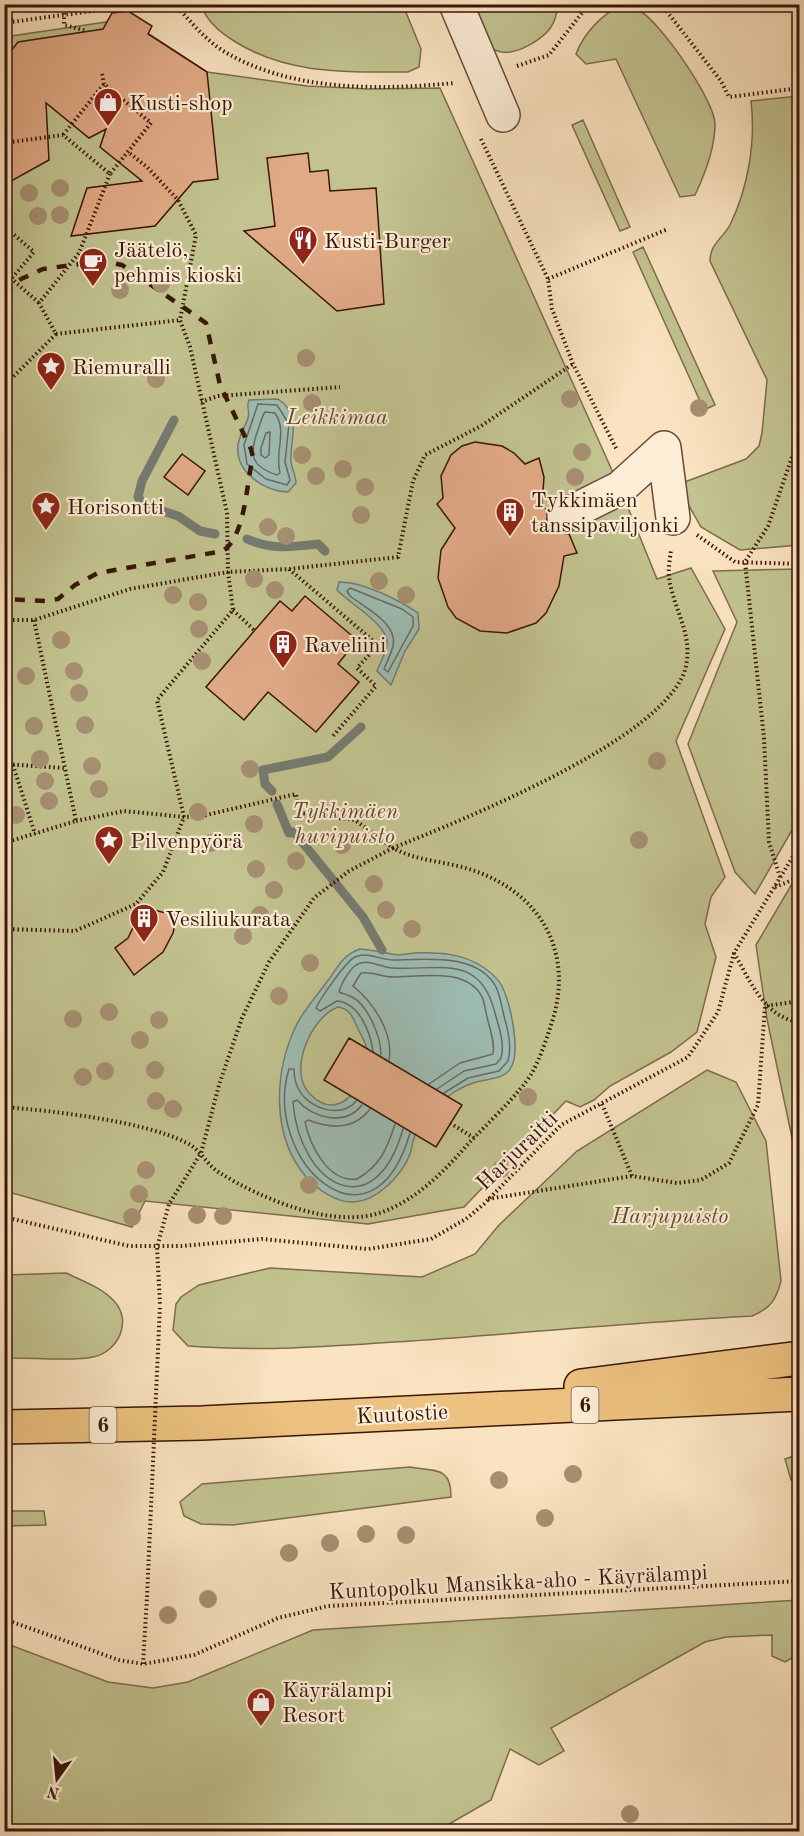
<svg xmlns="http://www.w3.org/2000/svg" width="804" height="1836" font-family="'Old Standard TT',serif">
<rect width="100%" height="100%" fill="#fae3c0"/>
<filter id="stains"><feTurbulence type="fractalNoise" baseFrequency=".00333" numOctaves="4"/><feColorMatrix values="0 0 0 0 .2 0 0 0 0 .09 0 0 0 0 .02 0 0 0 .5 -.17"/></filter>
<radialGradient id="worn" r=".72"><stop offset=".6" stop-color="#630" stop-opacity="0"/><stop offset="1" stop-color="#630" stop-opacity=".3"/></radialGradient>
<path fill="#c2c390" stroke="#7d6c4c" stroke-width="1.5" d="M623 4C628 6 635 8 640 11 661 23 715 101 715 124 715 148 705 174 695 195L680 197 616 59 586 64 576 54C584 33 602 14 623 4Z
M201 5H403L421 49 419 67 408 72C348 72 287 75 234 41 221 33 206 20 201 5Z
M473 5H558C557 12 556 20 551 27 542 41 507 62 491 47 482 39 478 16 473 5Z
M126 19 207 72 307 86 368 89 440 88 620 488 657 579 691 568 725 629 676 741 725 877 711 897 705 924 716 957 697 1032 671 1052 610 1086 594 1100 580 1107 566 1101 464 1207 368 1224 145 1201 132 1227 5 1191V37Z
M799 96V545L740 550 701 527 688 504 682 483 746 459 759 446 762 433 767 380 710 261C710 244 722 239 730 225 748 188 756 142 751 101Z
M583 120 630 227 620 231 572 125Z
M643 247 715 405 704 410 633 252Z
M799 569V818L755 894 735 872 688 744 737 622 713 571Z
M799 872V1171L767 1019 756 945Z
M707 1070 736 1082 766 1141 781 1281C776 1300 771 1308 752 1316 638 1322 525 1333 411 1341 337 1346 262 1352 188 1346L173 1330 176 1304 181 1297 199 1285 270 1268 422 1277 475 1254 499 1225 577 1151Z
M66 1273C82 1281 101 1287 114 1301 133 1321 118 1352 93 1357 72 1362 28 1357 5 1358V1275Z
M799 1454V1480H791L785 1459Z
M410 1467C436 1472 451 1466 451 1497L233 1525 201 1524 184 1516 180 1502 202 1484Z
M4 1511H44L46 1525 5 1526Z
M799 1600V1654L785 1662 772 1656V1635L726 1637 705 1642 551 1728 564 1751 539 1765 510 1749 491 1800 437 1831H5V1643L108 1682 153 1688 188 1682 313 1630Z"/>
<path fill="#9ebeb6" stroke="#757b70" stroke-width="1.5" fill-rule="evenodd" d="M278 399C303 416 290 435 291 460 291 468 296 475 296 483L288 492C264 491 235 472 238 445 239 436 245 427 248 418 250 411 246 406 249 400Z
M339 582C361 581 399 600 418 613L419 629 405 651 391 685 377 671C380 663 386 653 387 644 390 626 349 603 337 590Z
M360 949C372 950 380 952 391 954 398 956 407 954 414 953 438 952 462 953 483 967 490 972 498 978 502 986 510 1003 522 1053 510 1069 505 1077 495 1078 486 1080 459 1083 428 1108 416 1133 413 1139 412 1148 410 1154 402 1175 377 1201 354 1202 337 1203 318 1190 307 1178 271 1137 274 1074 295 1028 302 1012 316 997 326 983 337 969 342 955 360 949ZM338 1007C351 1009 353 1018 358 1029 362 1037 366 1042 367 1050 369 1081 340 1127 309 1093 288 1070 311 1017 338 1007Z"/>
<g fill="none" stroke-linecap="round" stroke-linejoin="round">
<path stroke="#6b6a5f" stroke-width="1.5" d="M258 404 277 405 289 424 285 462 290 480 287 485 266 479 247 464 244 445Z
M265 412 275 413C288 432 274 452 280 473L277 475C250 466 249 454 258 430 260 424 262 416 265 412Z
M270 432 269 455 265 458 261 455V448L266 433Z
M350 588 402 609 413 617V626L388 672 384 669C387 662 391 654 393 646 398 623 365 608 350 596L347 591Z
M373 1051C370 1031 359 1003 337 1001L320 1011 316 1008C320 999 346 961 355 957 369 951 382 961 395 960 427 959 480 953 497 989 500 997 502 1007 504 1016 508 1031 512 1045 508 1061L499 1071 468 1078 444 1093
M381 1055C381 1037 368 1005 352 997 347 994 343 994 339 992 341 984 349 970 356 965 367 958 380 967 392 968 438 971 480 952 495 1013 499 1028 505 1043 501 1058L496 1064 464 1071 437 1089
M389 1060C394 1033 373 1002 353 986L361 973C373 971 381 977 393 977 419 977 464 967 481 995 485 1001 485 1011 487 1017 490 1030 495 1042 493 1054L460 1063 429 1084
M356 1101C341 1120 307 1108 298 1088 295 1082 294 1075 294 1069H289C261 1159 372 1264 410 1133
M362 1105C345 1127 313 1118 297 1100L293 1102C299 1184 374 1230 403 1129
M370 1109C354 1130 331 1129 308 1120L305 1122C310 1145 328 1183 357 1179 380 1166 387 1149 395 1124"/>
<path stroke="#757b70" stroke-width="9" d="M174 420 142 481 138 497 144 505 178 516 200 531 215 534
M247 539C271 550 292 547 318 544L325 551
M272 791 265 784 263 770 328 757 361 727
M277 804 289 833 294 832 363 917 382 950"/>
</g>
<path fill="#e1aa86" stroke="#381608" stroke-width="1.5" d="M128 11 152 26 148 34 207 72 218 179 193 182 155 226 71 236 87 188 142 181 100 147 106 129 89 138 46 103 49 160 4 185V60L18 42 103 29 112 13Z
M308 153 310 172 328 170 330 191 376 188 384 304 337 311 244 231 275 226 267 158Z
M475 442 502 446 514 453 525 464 539 458 544 477 542 506 547 510V524L554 532 569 534 577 553 564 556 559 586 546 613 536 623 507 633 480 631 456 618 448 607 438 578 441 550 455 528 437 504 443 498 441 476 451 455 462 446Z
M182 454 205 471 188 495 164 477Z
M305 596 357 640 338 664 359 682 316 732 268 692 244 720 206 687 280 601 292 611Z
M143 907 177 916 173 933 163 952 134 975 115 948 128 938Z
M349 1038 462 1105 436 1147 324 1080Z"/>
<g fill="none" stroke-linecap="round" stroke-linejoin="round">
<g stroke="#684936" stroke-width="36">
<path id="minor" d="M456 4 503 115
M664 448 673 518
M564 516 620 488 664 448"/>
</g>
<g stroke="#381608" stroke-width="36">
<path id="highway" d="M581 1386 800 1358
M4 1427 202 1423 800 1394"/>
</g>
<path stroke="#381608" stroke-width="4" stroke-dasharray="1.5 3" stroke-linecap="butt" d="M64 4V25L87 31
M175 4C190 21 205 40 225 52 293 92 379 90 455 83
M661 4 721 81 729 97 800 88
M4 14 13 21
M4 23 144 4
M517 66 549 55 589 4
M102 74 104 84
M481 139 548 279 552 309 573 364 617 450
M4 143 63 135 110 174 151 123 104 84 63 135
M4 226 34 252 12 278
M4 272 39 303
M548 279 668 229
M56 334 180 320
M4 386 56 334 39 303 79 253 110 174
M201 402 218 396 340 387
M697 535 735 562 800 564
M289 569 378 645 357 668 376 686 333 736
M233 610 255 631
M4 620H34L130 589 228 572 227 513 190 347 180 320 196 235 178 200 147 167 128 152
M4 764 64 768
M13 765 35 834
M76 821 124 811 184 817 202 816 296 794 299 813 355 820 393 848C459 821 670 738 686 666 693 633 673 609 669 577 668 569 670 558 671 550
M4 843 76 821 34 620
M780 877 769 842 764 738 745 562 768 526 800 434
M775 887 800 877
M4 929 75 931 136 904 163 872 184 817 157 700 233 610 228 572 289 569 398 557 413 481 425 455 481 426 573 364
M734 953C750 980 764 1018 800 1022
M602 1104 632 1176 677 1183 701 1180 729 1163 758 1105 765 1006 800 1001
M4 1107C54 1111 142 1121 185 1142 201 1149 206 1165 220 1173 262 1199 336 1231 385 1211 420 1197 445 1170 469 1143 486 1125 521 1092 532 1073 540 1058 546 1041 551 1025 575 955 543 895 475 871 448 861 418 862 393 848L349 871 314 898 269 962 242 1018 219 1085 201 1153 169 1204 157 1247 160 1305
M450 1123 474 1138
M488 1199 632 1176
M4 1217 129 1246H182L262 1239 368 1249 431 1239 466 1219 484 1204 561 1125 688 1057 718 1012 734 953 800 845
M4 1619 119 1660 143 1664 194 1655 278 1618 328 1606 800 1581
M143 1664 147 1597"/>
<use href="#minor" stroke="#fcedd6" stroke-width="33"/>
<use href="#highway" stroke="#edc280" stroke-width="33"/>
<path stroke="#381608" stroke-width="4.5" stroke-dasharray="10 10" stroke-linecap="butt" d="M4 293 21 279 43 269 102 261 122 265 206 323 220 385 251 449 253 457C246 484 246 535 223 551L98 573 75 585 58 599 46 601 4 599"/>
<path stroke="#381608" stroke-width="4" stroke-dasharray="1.5 3" stroke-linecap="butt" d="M147 1597 160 1305"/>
</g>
<g fill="#a68f71">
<circle cx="60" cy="188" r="9"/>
<circle cx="29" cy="193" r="9"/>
<circle cx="60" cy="215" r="9"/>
<circle cx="38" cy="216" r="9"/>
<circle cx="161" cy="284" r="9"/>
<circle cx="120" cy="290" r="9"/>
<circle cx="306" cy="358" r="9"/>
<circle cx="156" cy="379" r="9"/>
<circle cx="570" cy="399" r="9"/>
<circle cx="312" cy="403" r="9"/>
<circle cx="699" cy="408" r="9"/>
<circle cx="582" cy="452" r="9"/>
<circle cx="302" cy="455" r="9"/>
<circle cx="343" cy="469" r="9"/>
<circle cx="316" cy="476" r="9"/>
<circle cx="575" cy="477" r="9"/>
<circle cx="365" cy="487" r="9"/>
<circle cx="361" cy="515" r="9"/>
<circle cx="268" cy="527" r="9"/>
<circle cx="286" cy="536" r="9"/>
<circle cx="254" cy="579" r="9"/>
<circle cx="379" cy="581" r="9"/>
<circle cx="275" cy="590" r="9"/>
<circle cx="173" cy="595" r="9"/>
<circle cx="406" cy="595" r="9"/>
<circle cx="198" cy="602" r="9"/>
<circle cx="199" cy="629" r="9"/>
<circle cx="61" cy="640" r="9"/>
<circle cx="202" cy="661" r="9"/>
<circle cx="74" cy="671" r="9"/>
<circle cx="26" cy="676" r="9"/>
<circle cx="79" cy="693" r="9"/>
<circle cx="85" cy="725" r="9"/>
<circle cx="34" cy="726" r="9"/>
<circle cx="40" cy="759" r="9"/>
<circle cx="657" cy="761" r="9"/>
<circle cx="92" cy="766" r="9"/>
<circle cx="250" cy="769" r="9"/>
<circle cx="45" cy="781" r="9"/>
<circle cx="99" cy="789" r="9"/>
<circle cx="49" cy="801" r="9"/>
<circle cx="198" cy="812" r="9"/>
<circle cx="16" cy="815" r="9"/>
<circle cx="254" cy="824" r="9"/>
<circle cx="639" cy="840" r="9"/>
<circle cx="211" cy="843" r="9"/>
<circle cx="342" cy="845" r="9"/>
<circle cx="296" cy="861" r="9"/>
<circle cx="256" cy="869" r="9"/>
<circle cx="374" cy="884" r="9"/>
<circle cx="274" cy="890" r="9"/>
<circle cx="386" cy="910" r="9"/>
<circle cx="260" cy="915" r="9"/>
<circle cx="412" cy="929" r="9"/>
<circle cx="243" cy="936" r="9"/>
<circle cx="310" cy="963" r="9"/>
<circle cx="279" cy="996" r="9"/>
<circle cx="109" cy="1012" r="9"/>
<circle cx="73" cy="1019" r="9"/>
<circle cx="159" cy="1020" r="9"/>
<circle cx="140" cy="1040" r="9"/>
<circle cx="155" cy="1070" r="9"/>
<circle cx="105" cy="1071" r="9"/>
<circle cx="83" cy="1077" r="9"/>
<circle cx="528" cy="1097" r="9"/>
<circle cx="156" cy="1101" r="9"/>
<circle cx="173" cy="1109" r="9"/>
<circle cx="501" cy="1169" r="9"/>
<circle cx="146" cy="1170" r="9"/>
<circle cx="309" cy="1185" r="9"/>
<circle cx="139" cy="1194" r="9"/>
<circle cx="197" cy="1215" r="9"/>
<circle cx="223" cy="1216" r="9"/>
<circle cx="132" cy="1217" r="9"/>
<circle cx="573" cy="1474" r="9"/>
<circle cx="499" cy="1480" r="9"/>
<circle cx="545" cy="1518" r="9"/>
<circle cx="366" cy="1534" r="9"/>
<circle cx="406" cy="1535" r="9"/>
<circle cx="330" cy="1543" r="9"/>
<circle cx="289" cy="1553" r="9"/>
<circle cx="208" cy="1599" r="9"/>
<circle cx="168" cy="1615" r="9"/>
<circle cx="630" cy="1814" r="9"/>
</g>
<defs>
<g id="shop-pin" transform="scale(1.5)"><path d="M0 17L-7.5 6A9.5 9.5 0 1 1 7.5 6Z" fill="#8f2418" stroke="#fcedd6"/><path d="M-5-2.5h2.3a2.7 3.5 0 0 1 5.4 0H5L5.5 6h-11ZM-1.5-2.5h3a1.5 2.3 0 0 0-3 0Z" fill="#fff"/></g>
<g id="restaurant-pin" transform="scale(1.5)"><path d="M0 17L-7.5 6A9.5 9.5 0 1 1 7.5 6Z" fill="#8f2418" stroke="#fcedd6"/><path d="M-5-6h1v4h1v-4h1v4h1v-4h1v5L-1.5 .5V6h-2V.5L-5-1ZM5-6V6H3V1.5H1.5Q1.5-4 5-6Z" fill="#fff"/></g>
<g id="cafe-pin" transform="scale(1.5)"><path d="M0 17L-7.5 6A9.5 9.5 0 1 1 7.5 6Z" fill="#8f2418" stroke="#fcedd6"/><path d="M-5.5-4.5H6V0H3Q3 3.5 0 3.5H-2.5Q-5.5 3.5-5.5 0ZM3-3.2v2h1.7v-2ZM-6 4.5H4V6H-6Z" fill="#fff"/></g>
<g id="sight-pin" transform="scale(1.5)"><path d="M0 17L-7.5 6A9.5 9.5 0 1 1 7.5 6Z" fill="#8f2418" stroke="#fcedd6"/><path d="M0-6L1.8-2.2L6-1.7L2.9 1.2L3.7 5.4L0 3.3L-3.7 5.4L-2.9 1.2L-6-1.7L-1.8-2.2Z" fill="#fff"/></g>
<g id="building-pin" transform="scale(1.5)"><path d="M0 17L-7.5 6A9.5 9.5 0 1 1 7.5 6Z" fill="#8f2418" stroke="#fcedd6"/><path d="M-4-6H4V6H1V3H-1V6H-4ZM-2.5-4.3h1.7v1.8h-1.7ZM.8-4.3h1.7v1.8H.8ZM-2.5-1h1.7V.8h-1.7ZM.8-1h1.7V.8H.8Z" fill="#fff"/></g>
</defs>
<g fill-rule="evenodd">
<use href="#shop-pin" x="108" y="102"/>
<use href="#restaurant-pin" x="303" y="240"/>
<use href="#cafe-pin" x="93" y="262"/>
<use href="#sight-pin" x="51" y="366"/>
<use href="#sight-pin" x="46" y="506"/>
<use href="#building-pin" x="510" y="512"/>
<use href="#building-pin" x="283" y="644"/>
<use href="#sight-pin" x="109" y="840"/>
<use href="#building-pin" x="144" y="918"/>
<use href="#shop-pin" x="261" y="1702"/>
</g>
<g text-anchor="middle" stroke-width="4.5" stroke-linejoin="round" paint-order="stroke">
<g fill="#fcedd6" stroke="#735646" stroke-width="1.5">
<rect x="571.5" y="1387" width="27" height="36" rx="4.5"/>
<rect x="89.5" y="1407" width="27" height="36" rx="4.5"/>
</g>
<g font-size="21" font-weight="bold" fill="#381608">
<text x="585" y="1412">6</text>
<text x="103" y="1432">6</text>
</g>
<g font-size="22" fill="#381608" stroke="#fcedd6" text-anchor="start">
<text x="129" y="110">Kusti-shop</text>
<text x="324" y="248">Kusti-Burger</text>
<text x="114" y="257">Jäätelö,<tspan x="114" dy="25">pehmis kioski</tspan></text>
<text x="72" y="374">Riemuralli</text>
<text x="531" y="507">Tykkimäen<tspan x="531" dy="25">tanssipaviljonki</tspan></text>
<text x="67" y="514">Horisontti</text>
<text x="304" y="652">Raveliini</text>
<text x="130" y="848">Pilvenpyörä</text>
<text x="165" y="926">Vesiliukurata</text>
<text x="282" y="1697">Käyrälampi<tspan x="282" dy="25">Resort</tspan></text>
</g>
<g font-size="22" font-style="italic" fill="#614a31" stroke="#fcedd6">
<text x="337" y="424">Leikkimaa</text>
<text x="345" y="818">Tykkimäen<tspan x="345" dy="25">huvipuisto</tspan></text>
<text x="670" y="1223">Harjupuisto</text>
</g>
<g font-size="22" fill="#381608" stroke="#fcedd6">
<text transform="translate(516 1150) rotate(-44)" y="8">Harjuraitti</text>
<text transform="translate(402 1413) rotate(-3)" y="8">Kuutostie</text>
<text transform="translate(518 1581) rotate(-3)" y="8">Kuntopolku Mansikka-aho - Käyrälampi</text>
</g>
</g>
<rect width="804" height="1836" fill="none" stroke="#fae3c0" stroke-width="24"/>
<rect x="6" y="6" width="792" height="1824" fill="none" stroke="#381608" stroke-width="3"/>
<rect x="12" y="12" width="780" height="1812" fill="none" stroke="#381608" stroke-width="1.5"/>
<g transform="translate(57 1779) rotate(195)" stroke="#fcedd6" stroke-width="4.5" paint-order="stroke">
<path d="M0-4.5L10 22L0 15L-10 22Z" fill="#381608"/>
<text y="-9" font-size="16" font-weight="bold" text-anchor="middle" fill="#381608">N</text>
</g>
<rect width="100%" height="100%" filter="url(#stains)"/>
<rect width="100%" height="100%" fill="url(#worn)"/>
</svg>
